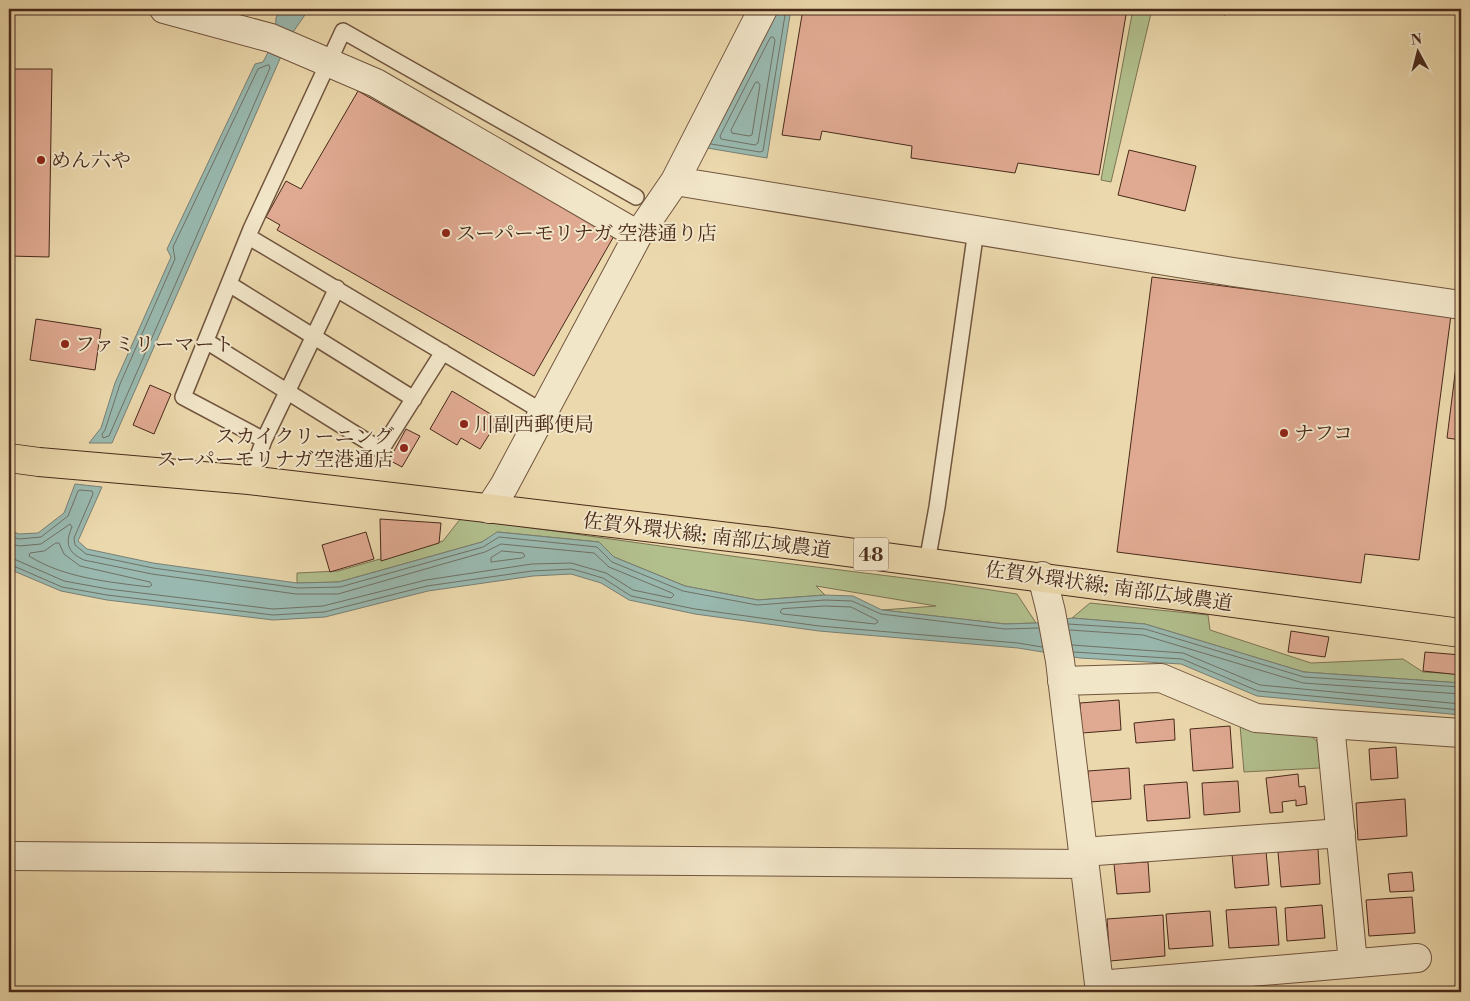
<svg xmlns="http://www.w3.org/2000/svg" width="1470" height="1001" font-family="'Libre Bodoni','Noto Serif JP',serif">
<rect width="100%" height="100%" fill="#ebd8ac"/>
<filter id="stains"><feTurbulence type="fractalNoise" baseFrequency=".004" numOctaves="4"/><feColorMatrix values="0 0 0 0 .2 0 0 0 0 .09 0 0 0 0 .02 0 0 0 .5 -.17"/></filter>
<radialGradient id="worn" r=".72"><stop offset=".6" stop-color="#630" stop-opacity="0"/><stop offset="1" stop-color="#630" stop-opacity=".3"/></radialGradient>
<path fill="#b2c08e" stroke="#7d7454" d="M1133 9H1152L1111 182 1101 180Z
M461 518 760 560 945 583 1017 594 1036 623 1005 624 882 610 936 606 816 586 825 595 758 600 685 586 614 557 599 542 498 532 482 542 339 582 297 583V573L338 571 443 541Z
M1090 603 1208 615 1210 630 1311 663 1403 659 1423 672 1461 674V683L1304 672 1145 624 1072 618Z
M1240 725 1311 736 1318 742 1320 768 1244 772Z"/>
<path fill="#99b9b0" stroke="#797f74" d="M280 9H309L289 38 112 443H89L101 428 115 383 171 257 167 249 255 64 263 62 275 39 276 18Z
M773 9H791L767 158 701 147Z
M75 484 102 487 78 541 87 549 153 563 297 583 339 582 482 542 497 532 599 542 614 557 685 586 758 600 825 595 853 596 882 610 1005 624 1036 623 1072 618 1145 624 1304 672 1461 683V715L1257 696 1181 664 1080 658 1018 648 819 631 695 614 629 600 601 583 571 574 533 576 428 591 325 617 273 620 107 600 61 591 9 569V530L19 534 38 533 64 513Z"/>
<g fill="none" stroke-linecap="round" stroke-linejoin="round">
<path stroke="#707165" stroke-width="1" d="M773 37 775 40 758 143 755 145 721 139 720 136 770 38Z
M269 65 270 68 109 436 103 438 102 434 105 430 120 384 175 259 173 247 258 69Z
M758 82 760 85 752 135 749 136 732 133 731 130 755 83Z
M711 144 760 152 763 151 786 9
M9 536 19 539 41 537 68 516 78 491 80 490 92 491 93 494 74 538 75 545 86 554 153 568 298 588 340 587 483 547 499 537 597 547 612 562 683 591 757 605 825 600 852 601 881 614 1005 629 1039 628
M9 543 19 546 41 544 70 524 72 527C65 543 67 552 84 560L152 574 296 594H338L485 552 501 544 594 553 609 567 672 593 674 595 671 598 633 590 606 573 571 563 532 564 426 580 323 606 273 609 108 589 64 581 14 559 9 558
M56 543H59L64 554 80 566 150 582 152 585 149 587C109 582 64 578 29 556L30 553 44 551Z
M502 551 523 553 525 556 522 558 491 562V558Z
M9 564 62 587 107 595 273 615 324 612 427 586 532 571 572 569 603 578 631 596 695 609 819 626 1018 643 1042 647
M825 606 851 607 877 620 878 622 875 624 783 614 780 612 782 609Z
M1068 624 1145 629 1304 677 1461 687
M1070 630 1143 635 1303 683 1461 694
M1072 645 1183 653 1260 685 1461 704
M1074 652 1182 659 1258 691 1461 710"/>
</g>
<path fill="#e0aa92" stroke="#48291a" d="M803 9H1127L1099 175 1018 163 1015 173 911 158 912 146 822 131 820 140 782 135Z
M1197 9H1226L1225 15Z
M9 69H52L49 257 9 256Z
M358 91 614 236 534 376 277 230 280 225 266 217 286 181 301 189Z
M1129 150 1196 166 1185 211 1118 195Z
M1152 277 1451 315 1419 560 1365 554 1361 583 1117 552Z
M36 319 101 329 95 370 30 360Z
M1461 326V440L1447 438Z
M150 385 171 394 154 434 133 425Z
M452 391 499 419 480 449 461 438 457 445 430 429Z
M406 429 420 436 402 467 389 460Z
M380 519 441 523 439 543 381 561Z
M366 532 374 559 330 572 322 545Z
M1291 631 1329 637 1325 657 1288 652Z
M1425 652 1461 655V675L1423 671Z
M1119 700 1121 730 1082 733 1080 703Z
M1174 719 1175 740 1136 743 1134 723Z
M1230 726 1233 768 1193 771 1190 729Z
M1396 747 1398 778 1371 780 1369 749Z
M1129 768 1131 799 1090 802 1088 771Z
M1298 774 1299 787 1305 786 1307 804 1296 806V800L1282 802 1283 812 1270 813 1266 778Z
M1238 781 1240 812 1204 815 1202 783Z
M1187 782 1190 818 1147 821 1144 785Z
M1405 799 1407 836 1358 840 1356 803Z
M1318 849 1320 884 1281 887 1278 852Z
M1266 851 1269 885 1235 888 1232 854Z
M1148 862 1150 892 1117 894 1114 864Z
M1412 872 1414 891 1390 892 1388 874Z
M1412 897 1415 933 1369 936 1366 900Z
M1322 905 1325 938 1287 941 1285 908Z
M1276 907 1279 945 1229 948 1226 910Z
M1210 911 1213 946 1169 949 1166 914Z
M1163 915 1165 956 1110 961 1107 919Z
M1420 987V992H1387L1386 990Z
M1211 988V992H1167Z"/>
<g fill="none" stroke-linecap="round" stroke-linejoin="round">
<g stroke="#71553e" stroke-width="18">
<path id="lane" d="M249 237 543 412
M229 284 414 399
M206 341 381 450 443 352
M264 440 183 397 251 229 343 31 636 197
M249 480 264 440 337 288
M927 562 937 507 976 230"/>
</g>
<g stroke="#71553e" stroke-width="30">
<path id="street" d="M164 9 271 38 376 83 638 235
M675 181 1233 272 1461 305
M489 509 504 486 638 235 675 181 763 9
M1042 576 1051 612 1060 661 1100 992
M1062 681 1161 678 1256 718 1330 724 1461 733
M1330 724 1353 963
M1083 852 1341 833
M9 856 1084 864
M1099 985 1417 958"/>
</g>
<g stroke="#48291a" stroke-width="30">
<path id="primary" d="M9 458 39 462 249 480 764 541 1461 633"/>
</g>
<use href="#lane" stroke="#f2e6c9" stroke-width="15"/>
<use href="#street" stroke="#f2e6c9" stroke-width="28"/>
<use href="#primary" stroke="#ebd8ac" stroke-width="28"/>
</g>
<g fill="#8f2418" stroke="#f2e6c9" stroke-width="2">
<circle cx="41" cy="160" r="5"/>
<circle cx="446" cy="233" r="5"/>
<circle cx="65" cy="344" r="5"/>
<circle cx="464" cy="424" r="5"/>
<circle cx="1284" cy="433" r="5"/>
<circle cx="404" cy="448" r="5"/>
</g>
<g text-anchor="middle" stroke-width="4" stroke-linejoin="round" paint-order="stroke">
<rect fill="#f2e6c9" stroke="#7b624e" stroke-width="1" x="853.5" y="537.5" width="35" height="33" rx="4"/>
<g font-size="19" font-weight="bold" fill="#48291a">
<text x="871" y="561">48</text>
</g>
<g font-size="20" fill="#48291a" stroke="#f2e6c9" text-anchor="start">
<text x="51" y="167">めん六や</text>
<text x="456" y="240">スーパーモリナガ 空港通り店</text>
<text x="75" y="351">ファミリーマート</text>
<text x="474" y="431">川副西郵便局</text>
<text x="1294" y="440">ナフコ</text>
<text x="394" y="443" text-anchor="end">スカイクリーニング<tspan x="394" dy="23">スーパーモリナガ空港通店</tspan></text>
</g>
<g font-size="20" fill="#48291a" stroke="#f2e6c9">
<text transform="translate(707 535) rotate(7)" y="7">佐賀外環状線; 南部広域農道</text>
<text transform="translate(1109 586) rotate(8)" y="7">佐賀外環状線; 南部広域農道</text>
</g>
</g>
<rect width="1470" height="1001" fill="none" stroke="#ebd8ac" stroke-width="30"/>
<rect x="10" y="10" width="1450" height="981" fill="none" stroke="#48291a" stroke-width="2.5"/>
<rect x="15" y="15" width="1440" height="971" fill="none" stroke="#48291a"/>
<g transform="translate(1418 52) rotate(353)" stroke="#f2e6c9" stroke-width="4" paint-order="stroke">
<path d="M0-4L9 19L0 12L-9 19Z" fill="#48291a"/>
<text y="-8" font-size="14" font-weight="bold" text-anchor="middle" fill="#48291a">N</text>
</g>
<rect width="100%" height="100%" filter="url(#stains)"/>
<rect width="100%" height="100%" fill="url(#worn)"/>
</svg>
